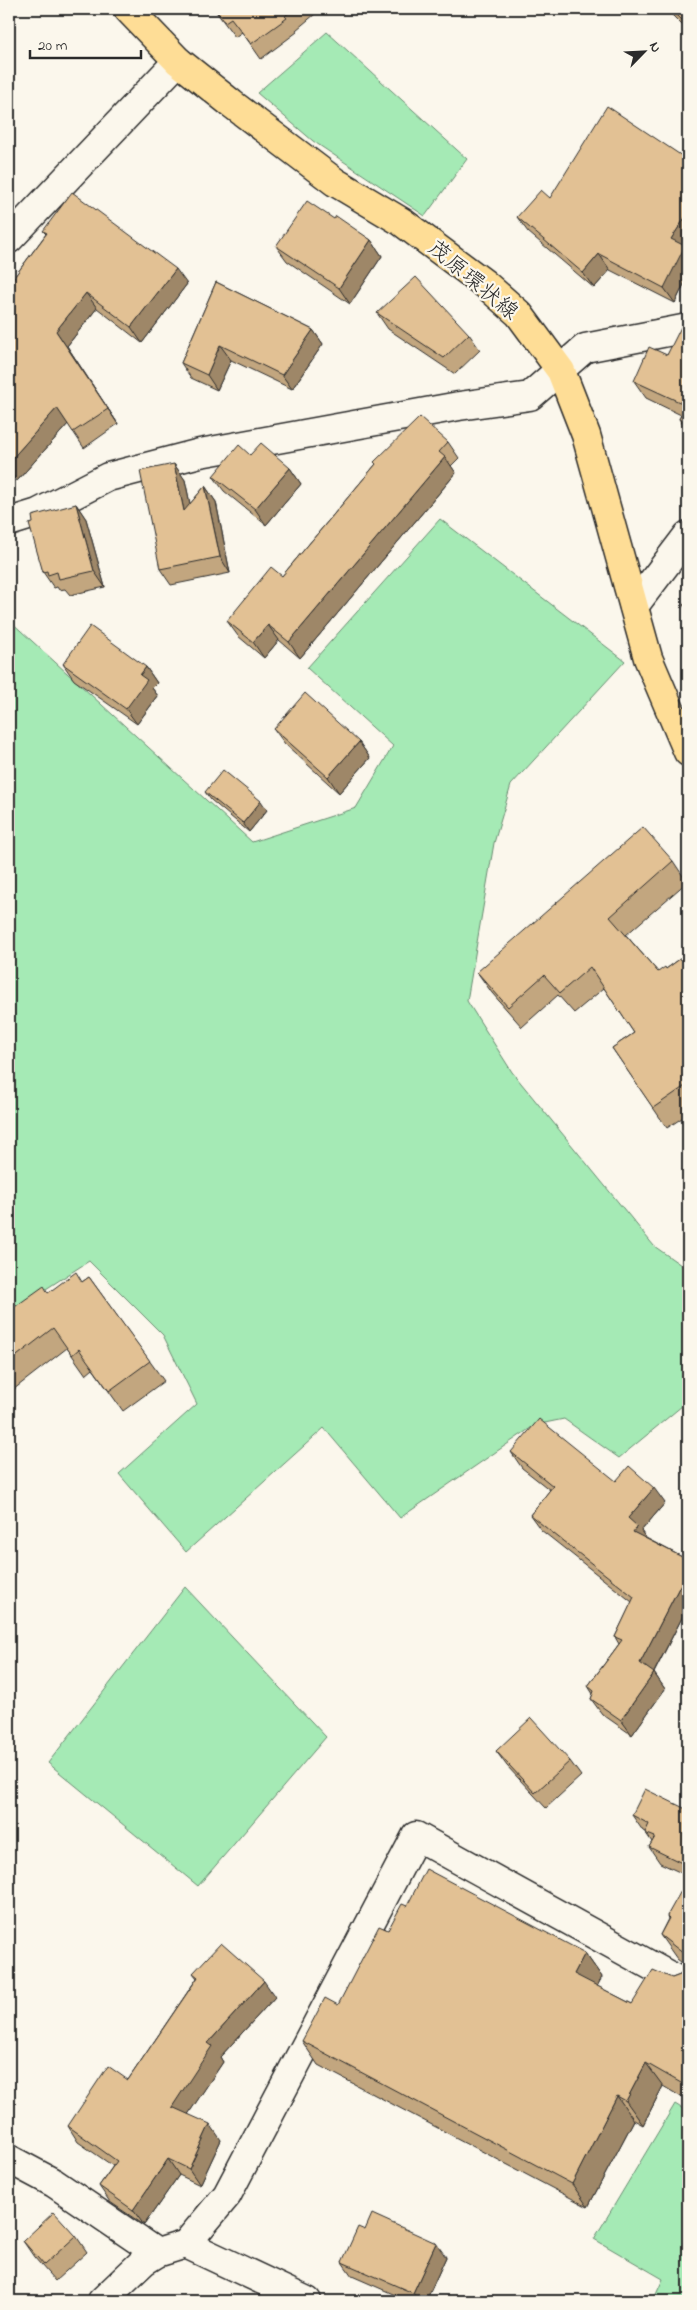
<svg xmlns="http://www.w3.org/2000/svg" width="697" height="2310" font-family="'Indie Flower','Klee One',sans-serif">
<rect width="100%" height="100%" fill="#fbf7ec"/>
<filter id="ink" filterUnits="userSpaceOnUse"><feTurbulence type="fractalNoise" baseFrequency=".02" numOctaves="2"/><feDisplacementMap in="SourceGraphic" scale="10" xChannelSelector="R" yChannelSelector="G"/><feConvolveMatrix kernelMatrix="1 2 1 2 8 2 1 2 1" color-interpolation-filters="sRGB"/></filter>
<g filter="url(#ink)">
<path fill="#a5eab5" stroke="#688a70" d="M327 32 467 159 425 216 313 141 257 93Z
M440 519 625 661 511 785 494 843 467 1001 512 1072 654 1246 688 1270V1401L619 1458 564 1419 535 1425 400 1518 324 1428 186 1552 119 1474 197 1404 163 1335 89 1261 9 1313V620L252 842 356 808 393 746 307 668Z
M185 1587 326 1737 198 1886 48 1763Z
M675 2104 688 2112V2301H653L663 2279 594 2239Z"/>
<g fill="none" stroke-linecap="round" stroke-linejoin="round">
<g stroke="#2b2b2b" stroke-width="31">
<path id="minor" d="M9 239 178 61
M9 522 38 513 108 477 200 453 459 406 530 396 585 348 688 328
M634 606 688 535
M9 2159 54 2183 157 2253
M186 2244 307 2301
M102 2301 144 2261 157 2253 186 2244 227 2195 416 1836 688 1986"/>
</g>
<g stroke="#2b2b2b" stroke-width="31">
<path id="major" d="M128 9 178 61 232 104 335 182 402 222 485 284 519 314 561 371 586 435 648 658 688 752"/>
</g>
<use href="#minor" stroke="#fbf7ec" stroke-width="28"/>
<use href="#major" stroke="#fedd96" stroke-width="28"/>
</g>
<path fill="#c2a67f" stroke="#2b2b2b" d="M214 9H321L296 30 297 32 261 59 242 32 235 37Z
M666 9H688V31Z
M550 198 686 248 688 250V276L675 303 610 270 594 288 528 232 517 217Z
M334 219 371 240 382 256 350 304 287 261 276 246Z
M43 231 187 284 142 343 97 308 67 346 118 424 84 448 68 424 17 481 9 473V284L46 234Z
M216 282 313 330 323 344 292 389 231 360 217 390 191 378 181 363Z
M377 313 469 334 480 350 455 374 388 329Z
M688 325V432L679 419 681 415 646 398 634 381 667 355Z
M448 442 459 458 451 466 456 473 300 658 279 640 264 658 238 636 227 621 282 576 376 464 374 462Z
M250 455 290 468 301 484 266 525 224 491 213 476Z
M174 464 185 480 190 504 205 486 216 502 230 573 171 585 160 569Z
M76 504 86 519 105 587 70 595 65 589 59 590 57 587 54 588 43 572 33 523Z
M63 664 146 667 157 683 152 688 158 696 137 724 74 680Z
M274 729 359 742 370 758 339 793 285 744Z
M205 792 267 810 249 832 211 800Z
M673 861 687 882 626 935 658 972 666 969 688 953V1114L667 1128 612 1048 634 1033 604 988 574 1013 558 995 522 1027 492 993 477 972Z
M89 1277 164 1381 123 1411 93 1369 86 1375 67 1348 9 1393V1311L48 1292 82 1282Z
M511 1452 616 1481 665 1503 641 1531 646 1538 688 1560V1606L654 1673 665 1689 632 1735 602 1714 591 1699 593 1694 588 1686 619 1644 615 1637 632 1602 541 1530 530 1515 550 1490 522 1468Z
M496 1751 570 1761 581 1776 546 1808 507 1766Z
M688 1810V1876L660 1863 649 1847 652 1842 645 1832 643 1831 632 1815Z
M688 1883V2101L663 2086 643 2125 634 2120 588 2207 318 2065 302 2041 338 2005 388 1930 407 1906 585 1953 602 1977 597 1986 632 2004 672 1978 680 1975 685 1969 686 1966 677 1959 660 1935 668 1919 667 1916Z
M193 1973 275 1997 220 2057 223 2062 188 2114 221 2140 200 2185 179 2175 144 2225 110 2202 99 2186 113 2166 78 2142 68 2126 128 2080 197 1978Z
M365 2230 446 2257 426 2301H409L352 2276 342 2262Z
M76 2236 87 2252 55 2281 34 2257 23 2241Z"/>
<path fill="#9e8768" stroke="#2b2b2b" d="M688 213V245L686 248 688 250V276L675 303 664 288 671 239Z
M371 240 382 256 350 304 339 288Z
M599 254 610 270 594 288 583 273Z
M176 269 187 284 142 343 131 327Z
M86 293 97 308 67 346 118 424 56 331Z
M313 330 323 344 292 389 282 375Z
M220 345 231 360 217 390 207 375Z
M57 408 68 424 17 481 9 469V462Z
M445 457 456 473 300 658 289 642Z
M174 464 185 480 195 527 184 511Z
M290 468 301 484 266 525 255 509Z
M205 486 216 502 230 573 220 557Z
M76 504 86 519 105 587 94 571Z
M268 625 279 640 264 658 253 642Z
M146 667 157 683 152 688 158 696 137 724 126 709 140 675Z
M359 742 370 758 339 793 328 777Z
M261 801 267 810 249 832 243 823Z
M654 1488 665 1503 641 1531 648 1541 633 1532 628 1518Z
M688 1570V1606L651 1678 640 1663Z
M654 1673 665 1689 632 1735 621 1720Z
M688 1850V1872L682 1863Z
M585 1953 602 1977 591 1998 574 1974Z
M264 1981 275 1997 220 2057 223 2062 183 2122 172 2107 208 2043Z
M646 2063 663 2086 643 2125 626 2101Z
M617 2096 634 2120 588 2207 572 2184Z
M210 2124 221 2140 200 2185 189 2169Z
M168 2159 179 2175 144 2225 133 2210Z
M436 2243 446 2257 426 2301H419L413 2293Z"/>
<path fill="#e2c194" stroke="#2b2b2b" d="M215 9H293L285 16 287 18 251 44 231 18 225 22Z
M671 9H688V26Z
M607 106 688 160V213L671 239 685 246 664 288 599 254 583 273 517 217 541 190 550 198Z
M72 192 176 269 131 327 86 293 56 331 108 409 73 432 57 408 9 462V284L47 233 43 231Z
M307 201 334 219 336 216 371 240 339 288 276 246Z
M416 277 469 334 444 358 377 313Z
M216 282 313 330 282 375 220 345 207 375 181 363Z
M685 323 688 325V423L679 419 686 405 634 381 649 347 667 355 682 325Z
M420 417 448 442 439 452 445 457 289 642 268 625 253 642 227 621 271 567 282 576 376 464 374 462Z
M261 443 290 468 255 509 213 476 239 445 250 455Z
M174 464 184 511 205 486 220 557 160 569 140 471Z
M76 504 94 571 59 579 57 572 48 575 47 571 43 572 29 524 33 523 32 516Z
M688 600V611L683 605Z
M90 626 146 667 140 675 147 680 126 709 63 664Z
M305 693 359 742 328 777 274 729Z
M223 770 261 801 243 823 205 792Z
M643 827 673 861 610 917 658 972 665 967 666 969 688 953V1084L653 1108 612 1048 634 1033 590 967 560 993 544 975 508 1007 477 972Z
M688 1206V1212L685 1209Z
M76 1272 82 1282 89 1277 150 1361 109 1391 79 1349 72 1355 53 1328 9 1362V1311L44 1286 48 1293Z
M539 1419 616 1481 629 1466 654 1488 628 1518 637 1526 633 1532 688 1560V1570L640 1663 654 1673 621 1720 591 1699 594 1691 588 1686 622 1640 615 1637 634 1597 530 1515 553 1486 511 1452Z
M531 1718 570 1761 535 1793 496 1751Z
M645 1789 688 1810V1850L682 1863 649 1847 655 1837 645 1833 649 1824 632 1815Z
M426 1869 585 1953 574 1974 632 2004 653 1970 672 1978 680 1975 685 1969 687 1961 684 1954 660 1935 669 1918 667 1916 686 1882 688 1883V2087L646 2063 626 2101 617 2096 572 2184 302 2041 325 1998 338 2005 379 1926 388 1930 402 1904 407 1906Z
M221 1943 264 1981 208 2043 212 2046 172 2107 210 2124 189 2169 168 2159 133 2210 99 2186 117 2161 68 2126 108 2066 128 2080 198 1977 193 1973Z
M54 2212 76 2236 44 2265 23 2241Z
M372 2214 436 2243 413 2293 342 2262 358 2227 365 2230Z"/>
</g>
<g text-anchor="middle" stroke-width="4.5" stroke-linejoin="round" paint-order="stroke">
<g font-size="22" fill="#2b2b2b" stroke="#fbf7ec">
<text transform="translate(474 279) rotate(40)" y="8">茂原環状線</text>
</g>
</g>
<rect width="697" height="2310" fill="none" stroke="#fbf7ec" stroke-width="30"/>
<rect x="15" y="15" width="667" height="2280" fill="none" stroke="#2b2b2b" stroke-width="2" filter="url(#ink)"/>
<g transform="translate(644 52) rotate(66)" stroke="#fbf7ec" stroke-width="4" paint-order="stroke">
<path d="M0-4L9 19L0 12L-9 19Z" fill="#2b2b2b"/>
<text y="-8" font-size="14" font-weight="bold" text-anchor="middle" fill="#2b2b2b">N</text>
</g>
<path d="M30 50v8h111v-8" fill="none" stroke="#2b2b2b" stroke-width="2.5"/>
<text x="38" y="50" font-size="15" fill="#2b2b2b" stroke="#fbf7ec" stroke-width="4" paint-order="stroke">20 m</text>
</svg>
